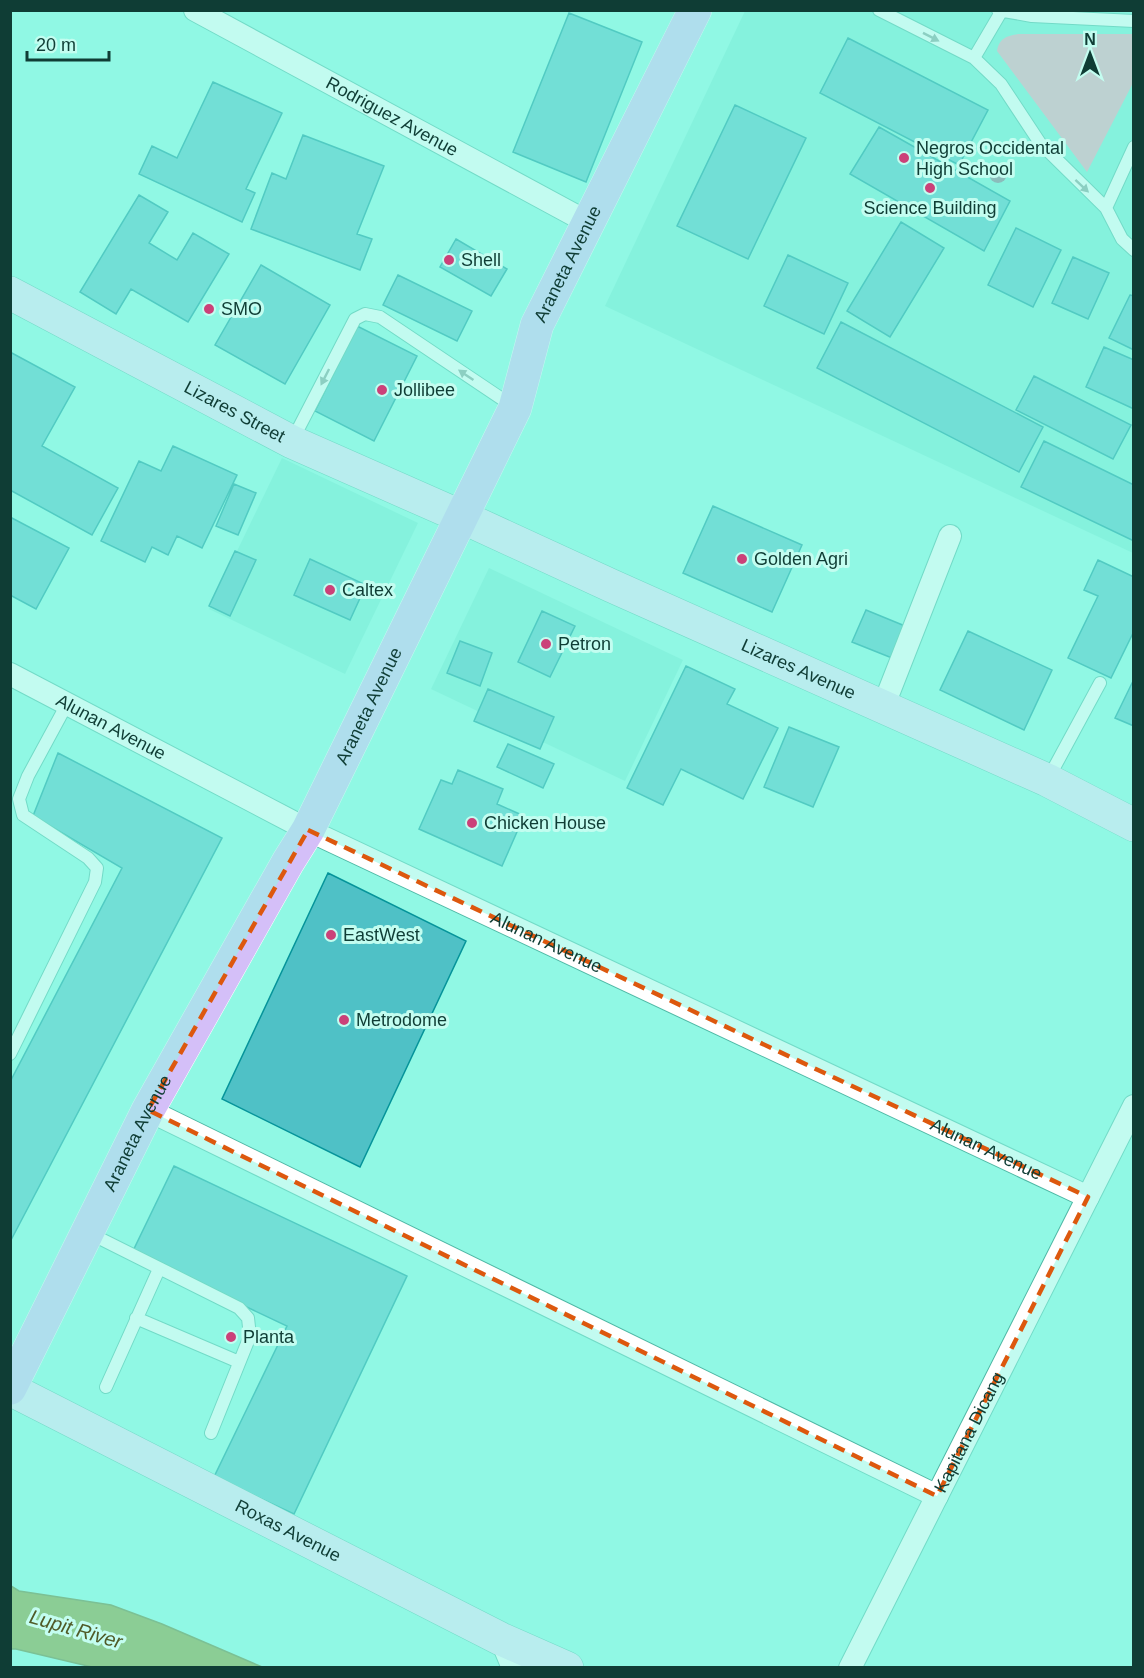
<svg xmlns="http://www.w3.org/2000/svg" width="1144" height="1678" font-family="Arial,sans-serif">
<rect width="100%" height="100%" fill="#90f8e4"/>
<path fill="#79ebd5" d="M745 11H1133V553L605 306Z
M282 458 418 523 345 674 209 609Z
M489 568 683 660 625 781 431 689Z"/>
<path fill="#f4a2bb" d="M1018 34H1133V83L1087 172 997 51C999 38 1007 36 1018 34Z"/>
<path fill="#869a36" stroke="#627e36" stroke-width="1.5" d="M11 1586 19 1591 111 1605 162 1624 262 1667H92L16 1649H11Z"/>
<path fill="#4fc1c6" stroke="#06949a" stroke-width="1.5" d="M569 13 642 42 586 182 513 152Z
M848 38 988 110 959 165 820 93Z
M213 82 282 113 246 189 255 193 242 222 139 174 152 146 177 158Z
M735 105 806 138 748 259 677 226Z
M879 127 1010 201 984 251 850 174Z
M303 135 384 166 357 234 372 239 360 270 251 229 272 173 286 179Z
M139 195 168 212 149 243 177 260 193 233 229 254 188 322 131 289 116 314 80 292Z
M901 222 944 248 890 337 847 311Z
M1016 228 1061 250 1033 307 988 285Z
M456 239 507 269 491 296 440 267Z
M788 255 848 283 824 334 764 306Z
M1073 257 1109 273 1088 319 1052 303Z
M261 265 330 305 285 384 215 345Z
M398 275 472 311 457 341 383 305Z
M1130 295 1134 296V350L1109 338Z
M841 322 1043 427 1019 472 817 368Z
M357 326 417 356 374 441 315 411Z
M1104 347 1134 360V409L1086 387Z
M10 352 75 387 42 446 118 488 92 535 10 490Z
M1034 376 1131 425 1113 459 1016 410Z
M1044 441 1134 485V541L1021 487Z
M173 446 237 475 202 548 177 536 168 555 152 547 145 562 101 541 139 461 161 471Z
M234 484 256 493 238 535 216 526Z
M713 506 802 545 772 612 683 573Z
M10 517 69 548 36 609 10 595Z
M235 551 256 560 230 616 209 606Z
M310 559 366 585 350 620 294 595Z
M1098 560 1134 577V631L1111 678 1068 658 1098 596 1084 590Z
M866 610 905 626 892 658 852 642Z
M542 611 575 626 550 677 518 662Z
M968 631 1052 670 1024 730 940 690Z
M460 641 492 653 480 686 447 673Z
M686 666 735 689 727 704 778 728 743 799 681 769 663 805 627 788Z
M1134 679V726L1115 718Z
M488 689 554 717 540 749 474 721Z
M789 727 839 747 813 807 764 787Z
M508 744 554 764 543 788 497 767Z
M58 753 222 838 10 1242V1082L122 868 33 816Z
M458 770 503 789 497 804 524 816 502 866 419 829 441 780 452 784Z
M328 873 466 941 360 1167 222 1099Z
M174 1166 407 1276 294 1514 214 1477 287 1326 132 1253Z"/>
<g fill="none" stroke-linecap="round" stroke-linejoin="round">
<g stroke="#4eb8a5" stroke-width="14">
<path id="lane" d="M879 10 974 58 1001 84 1040 143 1106 208 1134 147
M998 10 1032 16 1134 21
M974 58 1001 12
M1106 208 1122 239 1134 250
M292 441 355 319 365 314 380 317 514 407
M1048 779 1100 683
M10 1054 95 882 97 868 88 858 23 815 19 799 28 776 67 704
M89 1233 239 1308 248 1318 250 1336 211 1433
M136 1318 239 1362
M106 1387 159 1269"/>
</g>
<g stroke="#4eb8a5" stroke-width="24">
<g id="street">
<path id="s1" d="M195 10 589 223"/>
<path id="s2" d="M10 674 308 830 1088 1197"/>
<path d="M883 707 950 536"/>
<path d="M148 1110 937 1496"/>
<path d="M501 1639 513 1668"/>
<path id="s3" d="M850 1668 1134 1106"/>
</g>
</g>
<g stroke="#4eb8a5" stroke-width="34">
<g id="secondary">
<path id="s4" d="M10 293 292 442 462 517 612 586 1047 780 1134 825"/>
<path id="s5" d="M10 1389 501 1639 567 1668"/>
</g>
</g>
<g stroke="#fff" stroke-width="34">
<g id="primary">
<path id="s6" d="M10 1388 148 1110 288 862 308 830 515 408 537 325 695 10"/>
</g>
</g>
<use href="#lane" stroke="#fff" stroke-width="12"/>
<use href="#street" stroke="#fff" stroke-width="22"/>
<use href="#secondary" stroke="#e9dffb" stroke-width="33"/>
<use href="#primary" stroke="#d4bff8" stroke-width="33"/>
</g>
<circle fill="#86758b" cx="998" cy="174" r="9"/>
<defs><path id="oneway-solid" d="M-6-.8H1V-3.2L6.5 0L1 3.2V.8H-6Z" transform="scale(1.5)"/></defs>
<g fill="#879e9a">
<use href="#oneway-solid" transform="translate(931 37) rotate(27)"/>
<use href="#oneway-solid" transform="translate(1082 186) rotate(43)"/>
<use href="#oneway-solid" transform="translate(466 375) rotate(-146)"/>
<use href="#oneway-solid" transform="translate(325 377) rotate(117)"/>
</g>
<path d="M0 0H1144V1678H0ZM308 830 1088 1197 937 1496 148 1110Z" fill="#90f8e4" fill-opacity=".55" fill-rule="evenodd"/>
<path fill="none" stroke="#dd580e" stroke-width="4.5" stroke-dasharray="12 8" stroke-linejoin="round" d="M308 830 1088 1197 937 1496 148 1110Z"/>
<g fill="#cb4179" stroke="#c3fdf0" stroke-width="2">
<circle cx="904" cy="158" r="6"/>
<circle cx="930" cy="188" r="6"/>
<circle cx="449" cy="260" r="6"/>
<circle cx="209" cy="309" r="6"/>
<circle cx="382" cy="390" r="6"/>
<circle cx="742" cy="559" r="6"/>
<circle cx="330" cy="590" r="6"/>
<circle cx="546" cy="644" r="6"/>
<circle cx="472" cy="823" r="6"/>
<circle cx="331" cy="935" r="6"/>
<circle cx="344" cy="1020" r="6"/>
<circle cx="231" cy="1337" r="6"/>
</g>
<g text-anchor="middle" stroke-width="6" stroke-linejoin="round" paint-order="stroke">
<g font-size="18" fill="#0f3d35" stroke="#c3fdf0">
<text dy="6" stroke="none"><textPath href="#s1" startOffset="224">Rodriguez Avenue</textPath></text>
<text dy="6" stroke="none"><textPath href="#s6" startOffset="1257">Araneta Avenue</textPath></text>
<text dy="6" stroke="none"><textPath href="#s4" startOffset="254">Lizares Street</textPath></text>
<text dy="6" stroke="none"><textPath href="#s4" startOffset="874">Lizares Avenue</textPath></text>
<text dy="6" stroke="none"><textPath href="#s6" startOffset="771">Araneta Avenue</textPath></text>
<text dy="6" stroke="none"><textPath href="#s2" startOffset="114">Alunan Avenue</textPath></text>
<text dy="6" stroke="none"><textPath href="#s2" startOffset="600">Alunan Avenue</textPath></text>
<text dy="6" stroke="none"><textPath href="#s6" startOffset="285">Araneta Avenue</textPath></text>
<text dy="6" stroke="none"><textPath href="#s2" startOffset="1086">Alunan Avenue</textPath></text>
<text dy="6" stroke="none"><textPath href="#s3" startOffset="264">Kapitana Dicang</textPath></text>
<text dy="6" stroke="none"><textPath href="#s5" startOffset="312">Roxas Avenue</textPath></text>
</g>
<g font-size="18" fill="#0f3d35" stroke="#c3fdf0" text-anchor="start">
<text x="916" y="154">Negros Occidental<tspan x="916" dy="21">High School</tspan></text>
<text x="930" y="214" text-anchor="middle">Science Building</text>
<text x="461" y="266">Shell</text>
<text x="221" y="315">SMO</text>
<text x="394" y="396">Jollibee</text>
<text x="754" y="565">Golden Agri</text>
<text x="342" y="596">Caltex</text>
<text x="558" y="650">Petron</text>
<text x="484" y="829">Chicken House</text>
<text x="343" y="941">EastWest</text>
<text x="356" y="1026">Metrodome</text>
<text x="243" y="1343">Planta</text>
</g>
<g font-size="20" font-style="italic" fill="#505b28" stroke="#c3fdf0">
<text transform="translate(76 1629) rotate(16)" y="7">Lupit River</text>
</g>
</g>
<rect width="1144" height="1678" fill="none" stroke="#0f3d35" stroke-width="24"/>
<g transform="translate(1090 54)" stroke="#c3fdf0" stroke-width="4.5" paint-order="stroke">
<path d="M0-4.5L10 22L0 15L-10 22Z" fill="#0f3d35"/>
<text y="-9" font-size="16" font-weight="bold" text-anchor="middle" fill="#0f3d35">N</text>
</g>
<path d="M27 51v9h82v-9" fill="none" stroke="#0f3d35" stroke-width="3"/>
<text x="36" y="51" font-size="18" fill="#0f3d35" stroke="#c3fdf0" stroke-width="4.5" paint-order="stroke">20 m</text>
</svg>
